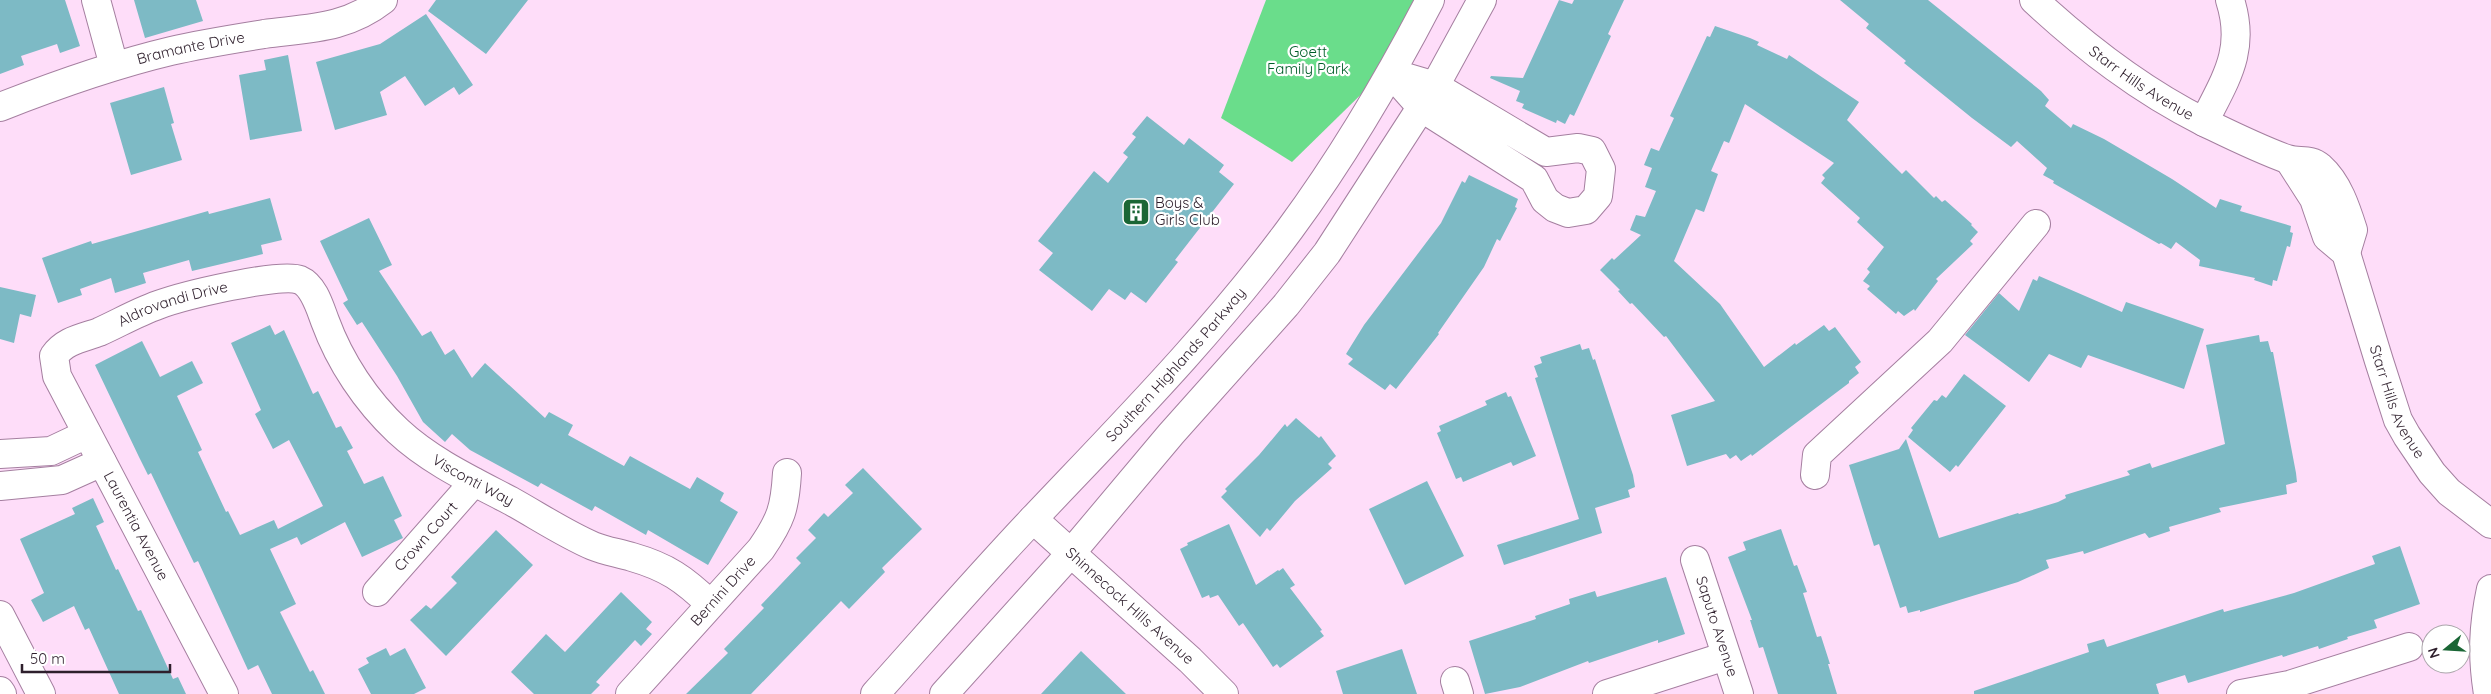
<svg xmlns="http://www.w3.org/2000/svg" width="2491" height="694" font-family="Quicksand,sans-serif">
<rect width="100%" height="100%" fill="#feddf9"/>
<path fill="#6add8b" d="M1266 0H1423L1387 69 1292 162 1221 118Z"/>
<path fill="#7dbac5" d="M0 0H65L80 46 60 53 57 44 21 56 24 65 0 74Z
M134 0H196L203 21 145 38Z
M436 0H528L486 54 428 11Z
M1559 0 1572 4 1574 0H1624L1608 34 1611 36 1574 116 1570 114 1565 124 1557 120 1556 123 1522 108 1524 104 1516 101 1520 91 1490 78 1491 76 1523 78Z
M1840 0H1928L2041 91 2049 100 2045 106 2071 128 2073 124 2104 139 2172 179 2216 208 2220 199 2242 206 2240 211 2291 226 2290 232 2293 233 2290 247 2287 246 2277 281 2273 280 2272 286 2254 280 2255 278 2199 266 2200 260 2176 242 2171 249 2161 243 2159 244 2053 183 2054 181 2043 175 2047 168 2017 141 2011 147 1972 118 1904 63 1906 61 1866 28 1869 24Z
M426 14 473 85 459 95 454 87 425 106 405 76 380 92 387 115 335 130 316 62 380 44Z
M1715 26 1750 38 1759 42 1757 45 1787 59 1789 55 1859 102 1847 120 1902 174 1906 170 1934 198 1936 196 1942 202 1945 200 1972 224 1971 225 1978 232 1970 241 1973 244 1936 279 1938 281 1915 311 1914 309 1904 316 1898 311 1896 314 1867 289 1870 286 1863 281 1870 272 1867 269 1884 247 1857 222 1860 218 1821 183 1825 178 1822 175 1834 163 1745 104 1729 143 1724 141 1711 171 1718 174 1704 212 1696 209 1674 261 1720 304 1764 367 1795 343 1796 345 1824 325 1829 331 1835 327 1861 362 1855 367 1859 373 1849 381V383L1752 456 1751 454 1741 461 1736 455 1730 459 1726 454 1687 466 1671 415 1715 401 1666 336 1664 337 1632 303 1630 304 1618 291 1620 290 1600 270 1612 258 1614 260 1641 235 1630 230 1636 215 1645 217 1656 191 1645 187 1652 168 1644 165 1651 148 1659 151 1674 118 1670 116 1707 36 1710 37Z
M288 55 302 131 250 140 239 75 266 70 264 60Z
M164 87 174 123 171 124 182 160 131 175 110 103Z
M1147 116 1184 145 1189 138 1224 165 1219 172 1234 184 1175 260 1178 262 1146 303 1131 292 1125 300 1109 289 1092 311 1039 270 1053 253 1038 241 1094 171 1108 183 1128 157 1123 153 1136 137 1132 134Z
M1469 175 1518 199 1515 207 1517 208 1500 241 1497 239 1484 267 1438 333 1439 334 1396 389 1390 384 1385 390 1348 364 1353 359 1346 354 1364 325 1441 223 1462 181 1465 183Z
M270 198 282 240 261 245 263 254 192 271 189 260 143 273 146 283 115 293 111 278 80 289 82 295 58 303 42 258 91 241 92 244 208 211 209 214Z
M369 218 392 265 379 271 422 336 431 331 445 355 454 349 472 378 485 363 545 418 549 412 573 425 568 435 624 466 630 456 690 489 697 477 724 493 720 501 738 512 708 565 648 530 646 535 595 506 592 511 541 483 538 487 470 450 452 434 445 442 423 422 397 376 362 322 357 325 343 303 348 300 320 241Z
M2039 276 2122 312 2126 302 2204 329 2184 389 2088 355 2081 368 2049 354 2029 382 1965 335 1999 293 2019 311 2033 279 2037 281Z
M0 287 36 295 31 317 20 314 14 343 0 339Z
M270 325 275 335 284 330 313 394 318 391 336 428 341 426 353 448 347 451 364 484 383 476 402 516 394 520 403 538 362 557 345 522 301 545 297 537 270 549 296 604 280 612 310 672 313 670 325 694H272L258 665 248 670 198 561 194 563 151 473 148 475 139 457 95 365 142 341 160 377 192 361 203 383 177 396 202 450 198 452 226 512 228 511 240 535 274 520 278 529 323 506 289 440 273 449 255 414 261 410 231 343Z
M2259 335 2260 342 2268 341 2271 352H2273L2296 473 2297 482 2286 485 2287 494 2219 508 2221 512 2169 527 2170 531 2149 538 2145 533 2084 554 2083 551 2075 553 2046 560 2049 568 2018 582 1920 612V610L1908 613 1906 606 1900 608 1879 544 1874 546 1849 465 1899 449 1906 439 1939 538 2018 513 2019 514 2058 502 2066 498 2065 495 2130 475 2127 471 2150 463 2152 468 2225 444 2206 345Z
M1580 344 1582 350 1589 348 1593 360 1595 359 1633 475 1635 487 1628 490 1630 497 1595 508 1602 533 1504 565 1497 545 1579 519 1535 378 1538 377 1534 366 1542 363 1540 357Z
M1964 374 2006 406 1958 467 1956 465 1950 472 1908 437 1913 430 1911 428 1934 400 1937 401 1942 395 1946 398Z
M1506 392 1508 397 1511 396 1536 456 1513 466 1511 462 1463 482 1461 477 1456 479 1437 433 1441 431 1439 426 1487 405 1485 401Z
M1296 418 1319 438 1321 436 1336 456 1328 464 1332 468 1295 501 1270 531 1267 528 1260 537 1221 497 1227 491 1225 489 1259 455 1285 424 1287 427Z
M863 468 922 529 882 568 885 572 849 609 841 601 751 694H686L728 653 724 649 764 608 761 605 801 563 796 558 816 538 808 530 824 513 828 517 853 493 845 485Z
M1427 481 1464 556 1405 585 1369 509Z
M93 498 104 522 96 526 116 570 118 569 138 611 141 610 173 679 178 677 186 694H119L89 628 85 630 74 606 43 622 31 600 44 593 20 539 75 514 72 508Z
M1229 524 1256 585 1278 570 1279 571 1283 568 1295 585 1290 588 1322 630 1320 631 1324 636 1280 668 1277 664 1273 667 1243 623 1239 626 1218 595 1210 598 1209 595 1202 598 1180 549 1188 545 1187 543Z
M1781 529 1794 566 1797 565 1807 592 1803 593 1817 637 1821 636 1830 664H1828L1837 694H1778L1763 647 1759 648 1750 620H1752L1728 557 1746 550 1743 542Z
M496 530 533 565 446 656 410 620 426 605 431 609 457 583 451 577Z
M2400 546 2420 604 2374 620 2377 628 2347 637 2348 639 2319 649 2318 646 2283 657 2282 655 2188 683 2185 675 2156 684 2159 694H1974V691L2089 652 2087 644 2104 639 2107 647 2223 609 2224 612 2294 593 2375 564 2372 556Z
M1666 577 1685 634 1658 643V640L1589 663 1588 661 1520 687 1485 694 1469 641 1536 619 1535 616 1570 604 1569 599 1595 591 1597 597Z
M621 592 652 622 646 629 652 634 641 646 635 640 596 682 600 685 591 694H534L511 672 546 634 565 652Z
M386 648 390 656 405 648 426 688 414 694H371L358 669 369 663 366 658Z
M1402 649 1417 694H1343L1336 671Z
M1081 651 1126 694H1041Z"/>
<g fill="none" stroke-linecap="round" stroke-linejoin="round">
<g stroke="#a57fa0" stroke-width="30">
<g id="minor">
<path d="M96 0 114 66"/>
<path id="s1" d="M2034 0C2086 48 2140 90 2204 122 2231 135 2259 149 2287 159 2299 163 2310 158 2320 167 2338 183 2346 208 2353 230L2346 253"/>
<path d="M1391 73 1435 86 1546 152 1578 148 1592 151 1601 169 1598 196 1586 210 1568 213 1555 208 1545 200 1534 179 1422 108Z"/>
<path id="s2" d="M0 107C56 85 112 65 171 51 201 44 233 39 264 34 309 28 346 29 383 0"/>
<path d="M2204 122C2226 78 2246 50 2230 0"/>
<path id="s3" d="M2289 160 2314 199 2327 237 2346 253 2379 361 2398 420 2407 436 2432 473 2449 492 2491 524"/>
<path d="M0 454 51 451 87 434"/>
<path d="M1815 475 1817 455 1940 341 2036 224"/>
<path d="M0 486 62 480 102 462"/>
<path id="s4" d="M1033 519 1190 660 1224 694"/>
<path id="s5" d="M1695 560 1739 694"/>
<path id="s6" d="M377 592 474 482"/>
<path d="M1455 681 1459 694"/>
<path id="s7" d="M224 694 57 376 54 356C65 340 83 338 99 332 119 323 138 312 158 305 182 296 280 272 300 280 314 286 320 308 325 321 340 362 366 401 398 431 430 461 473 481 511 501 538 516 565 534 593 546 605 551 619 553 632 557 667 567 684 579 710 604"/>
<path id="s8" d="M630 694 761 549C781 520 785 508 787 473"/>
<path d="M1607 694 1726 656"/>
<path d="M2241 694 2289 685 2409 647"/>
<path d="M2488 694C2482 657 2483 626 2491 589"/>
</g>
</g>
<g stroke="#a57fa0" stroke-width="30">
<g id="major">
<path d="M0 615 41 694"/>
<path d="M0 691 2 694"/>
<path id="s9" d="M875 694C928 635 980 575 1034 518 1123 424 1213 333 1290 229 1343 157 1389 79 1430 0"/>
<path d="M944 694 1071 553 1171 434 1286 305 1327 253 1435 86 1482 0"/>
</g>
</g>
<use href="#minor" stroke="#fff" stroke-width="28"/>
<use href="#major" stroke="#fff" stroke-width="28"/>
</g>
<defs>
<g id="building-square" transform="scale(1.4375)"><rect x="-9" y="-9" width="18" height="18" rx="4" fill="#1a6635" stroke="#fff"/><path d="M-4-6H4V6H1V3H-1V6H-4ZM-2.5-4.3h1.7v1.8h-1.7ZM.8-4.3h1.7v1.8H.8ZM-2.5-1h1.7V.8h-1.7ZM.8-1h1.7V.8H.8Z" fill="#fff"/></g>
</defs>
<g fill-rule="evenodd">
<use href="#building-square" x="1136" y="212"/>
</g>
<g text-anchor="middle" stroke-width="4.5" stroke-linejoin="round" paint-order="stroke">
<g font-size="15" fill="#2e1f2c" stroke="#fff">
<text dy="5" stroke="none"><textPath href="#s2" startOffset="200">Bramante Drive</textPath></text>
<text dy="5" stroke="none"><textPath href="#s1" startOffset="136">Starr Hills Avenue</textPath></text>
<text dy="5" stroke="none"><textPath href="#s7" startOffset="511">Aldrovandi Drive</textPath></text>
<text dy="5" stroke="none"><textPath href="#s9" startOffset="446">Southern Highlands Parkway</textPath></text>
<text dy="5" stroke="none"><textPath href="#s3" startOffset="269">Starr Hills Avenue</textPath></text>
<text dy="5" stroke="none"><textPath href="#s7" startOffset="914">Visconti Way</textPath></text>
<text transform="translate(136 526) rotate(62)" y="5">Laurentia Avenue</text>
<text dy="5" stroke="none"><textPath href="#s6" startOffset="74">Crown Court</textPath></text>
<text dy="5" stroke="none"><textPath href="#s8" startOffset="139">Bernini Drive</textPath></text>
<text dy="5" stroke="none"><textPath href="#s4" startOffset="130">Shinnecock Hills Avenue</textPath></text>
<text dy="5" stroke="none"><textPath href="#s5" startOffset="70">Saputo Avenue</textPath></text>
</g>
<g font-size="15" fill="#005d29" stroke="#fff">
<text x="1308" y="57">Goett<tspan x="1308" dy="17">Family Park</tspan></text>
</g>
<g font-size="15" fill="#2e1f2c" stroke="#fff" text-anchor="start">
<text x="1155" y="208">Boys &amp;<tspan x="1155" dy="17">Girls Club</tspan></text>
</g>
</g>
<g transform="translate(2446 649) rotate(252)"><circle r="24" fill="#ffffff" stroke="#aba5ab"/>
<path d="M0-4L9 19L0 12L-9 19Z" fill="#1a6635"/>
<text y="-8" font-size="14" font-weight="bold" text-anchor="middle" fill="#2e1f2c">N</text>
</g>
<path d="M22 664v8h148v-8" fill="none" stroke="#2e1f2c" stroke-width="2.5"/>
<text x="30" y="664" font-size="15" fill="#2e1f2c" stroke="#ffffff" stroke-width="4" paint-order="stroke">50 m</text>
</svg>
